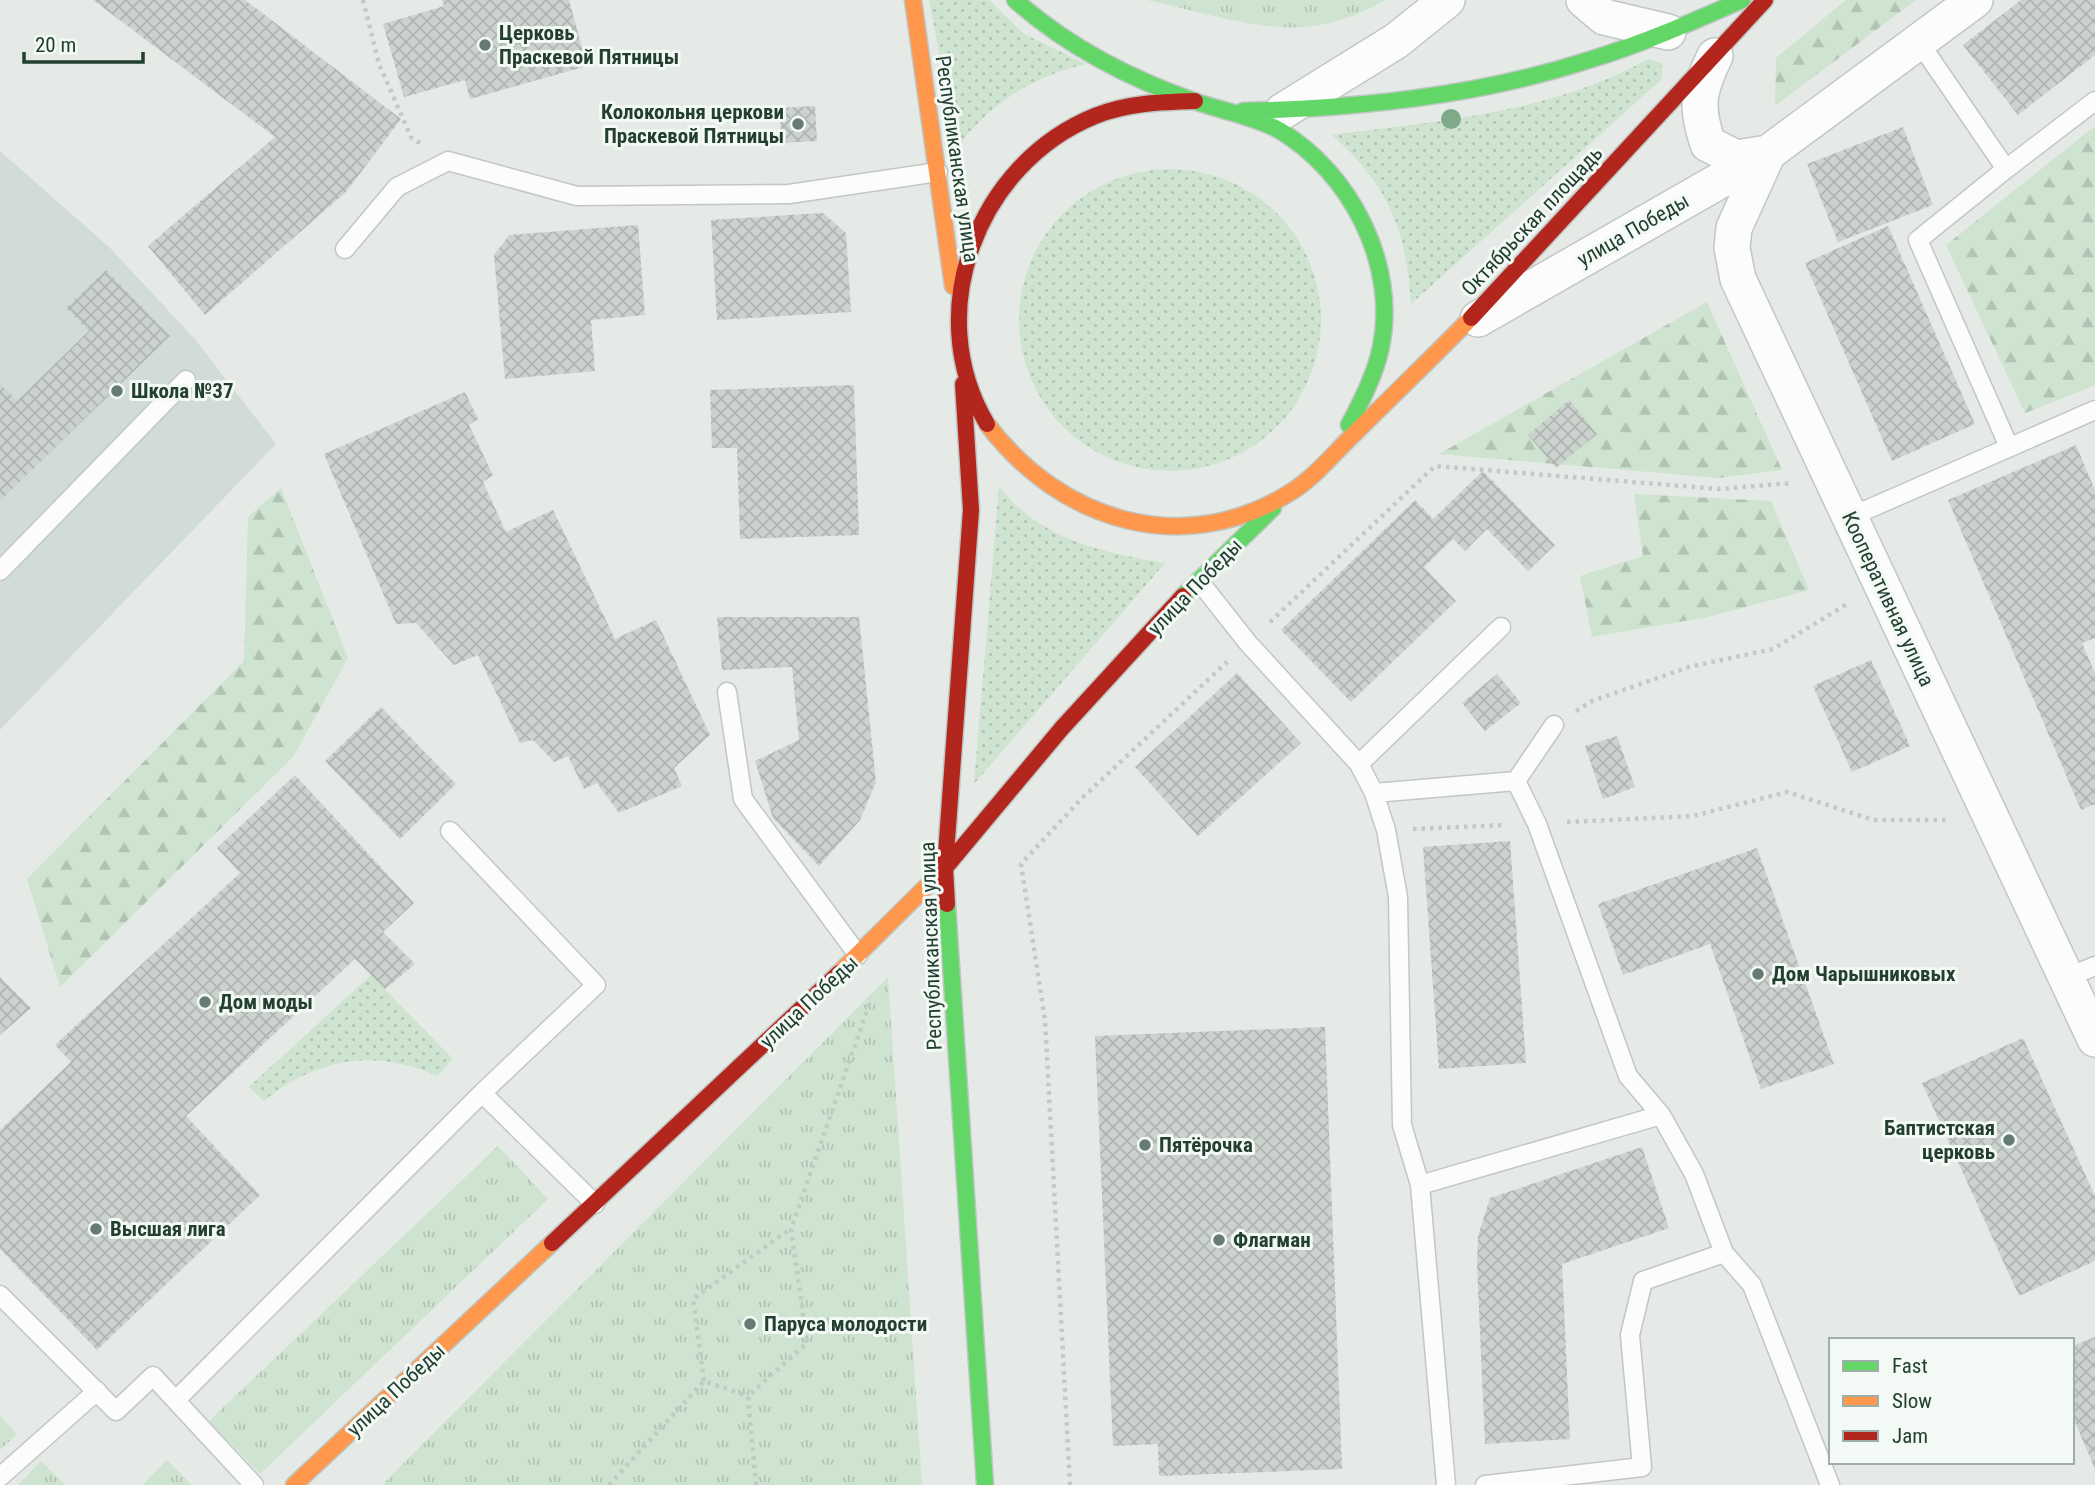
<svg xmlns="http://www.w3.org/2000/svg" width="2095" height="1485" font-family="'Roboto Condensed',sans-serif">
<defs>
<pattern id="grass-dots" width="8" height="8" patternUnits="userSpaceOnUse" patternTransform="scale(1.75)"><rect width="8" height="8" fill="#cee3d0"/><path d="M2 2h.1M6 6h.1" fill="none" stroke="#b1c4b3" stroke-width="1.8" stroke-linecap="round"/></pattern>
<pattern id="forest-firs" width="22" height="20" patternUnits="userSpaceOnUse" patternTransform="scale(1.75)"><rect width="22" height="20" fill="#cee3d0"/><path d="M5 1l3.5 6h-7zM16 11l3.5 6h-7z" fill="#b1c4b3"/></pattern>
<pattern id="park-tufts" width="24" height="20" patternUnits="userSpaceOnUse" patternTransform="scale(1.75)"><rect width="24" height="20" fill="#cee3d0"/><path d="M3 7l-1-3M5 7V3M7 7l1-3M15 17l-1-3M17 17v-4M19 17l1-3" fill="none" stroke="#b1c4b3"/></pattern>
<pattern id="building-cross-hatch" width="8" height="8" patternUnits="userSpaceOnUse" patternTransform="scale(1.75)"><rect width="8" height="8" fill="#ccd2ce"/><path d="M0 0l8 8M0 8l8-8" fill="none" stroke="#afb5b1"/></pattern>
</defs>
<rect width="100%" height="100%" fill="#e5eae7"/>
<path fill="#d2dcd6" d="M0 151 109 247 194 338 276 444 0 730Z"/>
<path fill="url(#grass-dots)" d="M929 0H989L1024 34 1086 64C1032 77 990 103 957 148Z
M1648 59 1662 63V79L1411 304C1406 229 1389 186 1332 135 1439 121 1552 113 1648 59Z
M1019 320a151 151 0 1 1 302 0a151 151 0 1 1-302 0Z
M999 486C1040 540 1101 552 1165 563L974 784Z
M371 975 453 1059 437 1076C374 1048 317 1058 264 1101L249 1087Z"/>
<path fill="url(#forest-firs)" d="M1846 0H1916L1775 106 1776 58Z
M2095 126V385L2025 413 1946 245Z
M1707 302 1782 470 1718 478 1439 454Z
M281 488 348 658 293 757 60 987 27 879 244 661 248 517Z
M1634 494 1771 501 1809 590 1708 617 1592 637 1580 576 1643 556Z"/>
<path fill="url(#park-tufts)" d="M1147 0H1386C1365 11 1344 21 1320 25 1269 35 1198 11 1147 0Z
M888 977 922 1485H382Z
M498 1146 548 1199 260 1474 209 1421Z
M0 1416 17 1434 0 1450Z
M167 1460 192 1485H142Z
M41 1461 65 1485H18Z"/>
<path fill="url(#building-cross-hatch)" d="M93 0H245L401 119 346 192 205 315 148 246 275 137Z
M442 0H569L587 66 470 99 465 80 404 97 383 24 444 6Z
M2021 0H2095V55L2018 115 1963 45Z
M815 106 817 141 781 143 780 108Z
M1903 127 1933 205 1838 242 1807 164Z
M823 213 846 233 851 312 717 320 711 220Z
M638 225 645 315 591 320 595 371 505 379 494 255 509 235Z
M1888 226 1975 424 1892 461 1805 263Z
M106 270 170 336 0 501V384L17 401 89 331 66 308Z
M854 385 859 535 740 539 737 448H712L710 390Z
M465 392 478 419 469 425 493 475 483 482 506 532 553 510 615 639 656 620 710 735 674 768 682 786 619 813 597 783 584 789 568 756 554 762 533 740 520 743 478 655 454 665 416 623 396 624 324 454Z
M1569 400 1597 434 1556 468 1528 435Z
M2076 445 2095 490V638L2082 643 2095 673V804L2081 810 1948 500Z
M1483 471 1555 545 1528 571 1487 529 1465 551 1453 539 1424 567 1456 601 1351 702 1281 630 1415 500 1433 519Z
M717 617H859L876 782 860 820 819 866 773 818 755 761 799 740 792 667 722 670Z
M1871 660 1910 746 1852 772 1813 686Z
M1237 673 1301 743 1198 836 1135 767Z
M1497 674 1521 703 1485 731 1462 703Z
M381 707 456 784 400 839 325 761Z
M1617 736 1635 787 1603 799 1585 746Z
M295 775 414 903 383 932 415 964 385 989 355 959 186 1116 260 1195 97 1350 0 1249V1130L71 1062 55 1045 240 873 217 848Z
M1510 841 1526 1063 1439 1069 1423 847Z
M1757 848 1834 1064 1761 1089 1710 944 1623 975 1598 904Z
M0 977 31 1008 0 1035Z
M1325 1027 1342 1469 1159 1476 1158 1444 1113 1446 1095 1036Z
M2023 1038 2095 1196V1261L2019 1296 1922 1083Z
M1642 1147 1669 1228 1562 1264 1570 1439 1485 1444 1477 1264 1478 1236 1490 1198Z
M2095 1337V1469L2072 1415V1346Z"/>
<g fill="none" stroke-linecap="round" stroke-linejoin="round">
<g stroke="#c2c7c4" stroke-width="21">
<path id="lane" d="M1919 42 2006 169 2095 101
M2006 169 1918 240 2009 447
M345 249 397 187 448 161 577 196 789 194 938 172
M1850 517 2095 410
M0 571 186 380
M1199 581 1248 643 1359 764 1374 793 1386 830 1398 897 1402 1125 1420 1185 1446 1485
M727 692 743 799 858 955
M1359 764 1501 627
M1516 781 1554 725
M1374 793 1516 781 1537 824 1628 1076 1661 1115 1694 1174 1724 1253 1752 1285 1830 1485
M450 831 596 985 482 1093
M2068 977 2095 966
M1420 1185 1661 1115
M0 1295 116 1411 153 1376 254 1485
M176 1400 482 1093 595 1204
M0 1477 97 1391
M1485 1485 1642 1467 1630 1335 1643 1281 1724 1253"/>
</g>
<g stroke="#c2c7c4" stroke-width="38">
<path id="street" d="M1584 0 1604 17 1668 32
M1715 56C1698 91 1695 106 1708 144L1736 158 1768 153
M1283 111 1396 41 1447 0
M1768 153 1734 228 1732 248 1738 279 2095 1039
M1478 319 1768 153 1975 0"/>
</g>
<g stroke="#bec6c2" stroke-width="19">
<path id="fast" d="M1015 0C1067 46 1128 78 1194 101 1222 111 1253 116 1279 130 1350 172 1398 264 1381 347 1375 375 1362 400 1349 425
M1243 111C1359 108 1478 96 1589 60 1642 44 1692 22 1742 0
M1183 596 1273 508
M947 904 985 1485"/>
</g>
<g stroke="#bec6c2" stroke-width="19">
<path id="slow" d="M913 0 953 286
M987 424C1060 521 1183 560 1291 492 1315 477 1334 453 1354 434 1393 395 1433 357 1471 318
M839 973 945 868
M294 1485 552 1243"/>
</g>
<g stroke="#bec6c2" stroke-width="19">
<path id="jam" d="M1471 318 1765 0
M987 424C921 313 977 164 1095 116 1127 103 1161 102 1195 101
M945 868 1062 728 1183 596
M947 904 945 868 971 510 963 384
M552 1243 839 973"/>
</g>
<path stroke="#c1cac5" stroke-width="4.5" stroke-dasharray="3.5 5" stroke-linecap="butt" d="M363 0 379 64 411 137 421 144
M1270 622 1435 466 1719 489 1793 483
M1576 711 1592 701 1689 667 1773 649 1849 603
M1567 822 1693 816 1787 792 1874 820H1950
M1413 829 1506 825
M704 1381 693 1299 790 1229
M609 1485 704 1381 748 1396
M756 1485 748 1396 807 1343 791 1229 871 999
M1070 1485 1045 1020 1021 864 1081 799 1227 662"/>
<use href="#lane" stroke="#fbfcfb" stroke-width="18"/>
<use href="#street" stroke="#fbfcfb" stroke-width="35"/>
<use href="#fast" stroke="#63d668" stroke-width="16"/>
<use href="#slow" stroke="#ff974d" stroke-width="16"/>
<use href="#jam" stroke="#b3261e" stroke-width="16"/>
</g>
<circle fill="#7faa87" cx="1451" cy="119" r="10"/>
<g fill="#667b71" stroke="#f3f9f5" stroke-width="2.5">
<circle cx="485" cy="45" r="7"/>
<circle cx="798" cy="124" r="7"/>
<circle cx="117" cy="391" r="7"/>
<circle cx="1758" cy="974" r="7"/>
<circle cx="205" cy="1002" r="7"/>
<circle cx="2009" cy="1140" r="7"/>
<circle cx="1145" cy="1145" r="7"/>
<circle cx="96" cy="1229" r="7"/>
<circle cx="1219" cy="1240" r="7"/>
<circle cx="750" cy="1324" r="7"/>
</g>
<g text-anchor="middle" stroke-width="6" stroke-linejoin="round" paint-order="stroke">
<g font-size="21" font-weight="bold" fill="#223f31" stroke="#f3f9f5" text-anchor="start">
<text x="499" y="40">Церковь<tspan x="499" dy="24">Праскевой Пятницы</tspan></text>
<text x="784" y="119" text-anchor="end">Колокольня церкови<tspan x="784" dy="24">Праскевой Пятницы</tspan></text>
<text x="131" y="398">Школа №37</text>
<text x="1772" y="981">Дом Чарышниковых</text>
<text x="219" y="1009">Дом моды</text>
<text x="1995" y="1135" text-anchor="end">Баптистская<tspan x="1995" dy="24">церковь</tspan></text>
<text x="1159" y="1152">Пятёрочка</text>
<text x="110" y="1236">Высшая лига</text>
<text x="1233" y="1247">Флагман</text>
<text x="764" y="1331">Паруса молодости</text>
</g>
<g font-size="21" fill="#223f31" stroke="#f3f9f5">
<text transform="translate(957 159) rotate(82)" y="7">Республиканская улица</text>
<text transform="translate(1532 221) rotate(-47)" y="7">Октябрьская площадь</text>
<text transform="translate(1633 230) rotate(-30)" y="7">улица Победы</text>
<text transform="translate(1195 587) rotate(-46)" y="7">улица Победы</text>
<text transform="translate(1888 599) rotate(65)" y="7">Кооперативная улица</text>
<text transform="translate(931 946) rotate(-92)" y="7">Республиканская улица</text>
<text transform="translate(809 1002) rotate(-43)" y="7">улица Победы</text>
<text transform="translate(396 1390) rotate(-43)" y="7">улица Победы</text>
</g>
</g>
<rect x="1829" y="1338" width="245" height="126" fill="#f3f9f5" stroke="#9fafa7" stroke-width="2"/>
<rect x="1843" y="1361" width="35" height="10" fill="#63d668" stroke="#9fafa7" stroke-width="2"/>
<text x="1892" y="1373" font-size="21" fill="#223f31">Fast</text>
<rect x="1843" y="1396" width="35" height="10" fill="#ff974d" stroke="#9fafa7" stroke-width="2"/>
<text x="1892" y="1408" font-size="21" fill="#223f31">Slow</text>
<rect x="1843" y="1431" width="35" height="10" fill="#b3261e" stroke="#9fafa7" stroke-width="2"/>
<text x="1892" y="1443" font-size="21" fill="#223f31">Jam</text>
<path d="M24 52v10h119v-10" fill="none" stroke="#223f31" stroke-width="3.5"/>
<text x="35" y="52" font-size="21" fill="#223f31" stroke="#f3f9f5" stroke-width="5" paint-order="stroke">20 m</text>
</svg>
